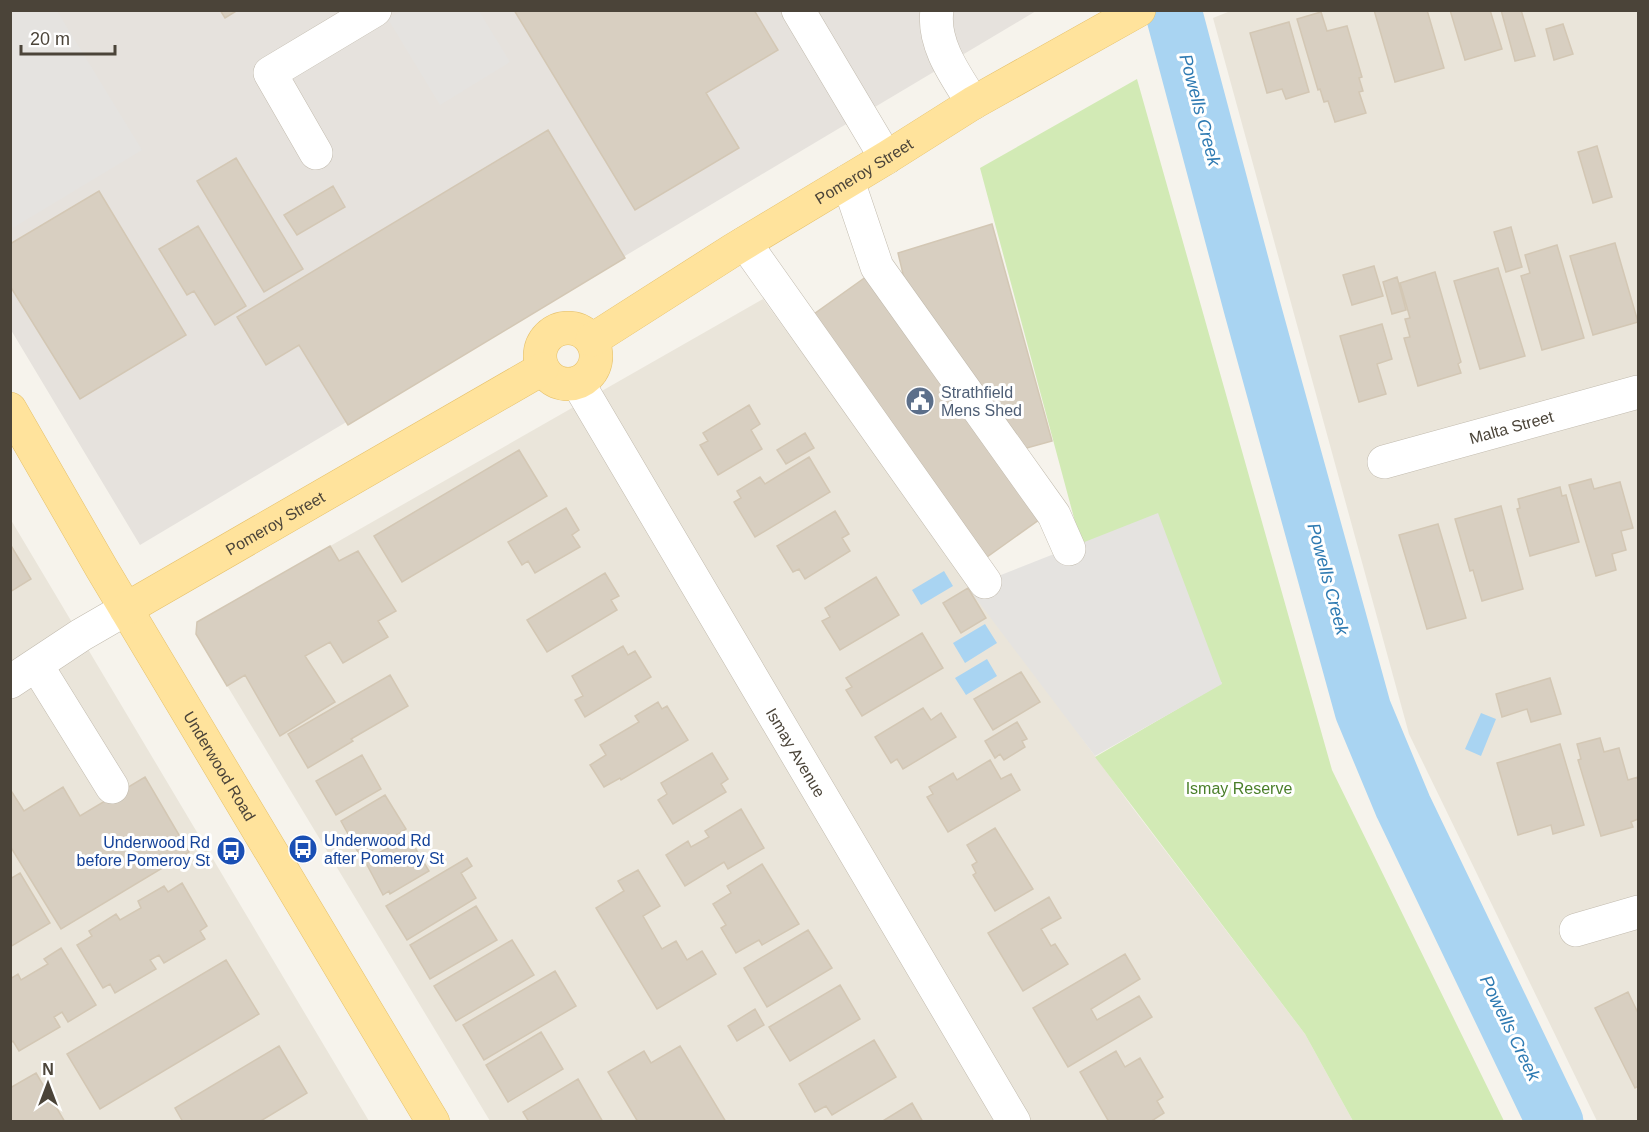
<svg xmlns="http://www.w3.org/2000/svg" width="1649" height="1132" font-family="Helvetica,sans-serif">
<rect width="100%" height="100%" fill="#f6f3ec"/>
<path fill="#eae5da" d="M1233 10 1638 11V1121H1597L1409 734 1213 18Z
M763 299 1132 807 1305 1034 1353 1121H490L196 634 197 622Z
M11 520 369 1121H11Z"/>
<path fill="#e6e2dd" d="M11 11H1036L140 545 11 330Z"/>
<path fill="#d2eab5" d="M1137 79 1332 770 1504 1121H1353L1305 1034 1095 757 1222 683 1081 544 980 168Z"/>
<path fill="#e5e3e0" d="M11 10 57 11 142 150 11 229Z
M402 11H479L510 62 440 105 388 19Z
M1158 513 1222 684 1095 756 968 588Z"/>
<path fill="#a9d4f2" d="M944 571 953 586 921 605 912 590Z
M985 624 997 643 965 663 953 643Z
M987 659 997 676 966 695 955 678Z
M1481 713 1496 719 1481 756 1465 749Z"/>
<g fill="none" stroke-linecap="round" stroke-linejoin="round">
<path stroke="#a9d4f2" stroke-width="57" d="M1173 10 1252 307 1363 710 1403 806 1555 1122"/>
</g>
<path fill="#d8cfc1" stroke="#d3c7b4" stroke-width="1.5" d="M220 10H238L225 18Z
M514 10H754L778 50 706 93 739 148 635 210Z
M1374 10H1427L1444 68 1395 82Z
M1450 10H1490L1502 49 1465 60Z
M1501 10H1521L1535 56 1515 61Z
M1321 12 1327 31 1347 26 1362 77 1359 78 1363 91 1359 92 1366 113 1335 122 1328 101 1324 102 1320 89 1318 90 1297 19Z
M1289 22 1309 92 1286 99 1282 89 1267 93 1250 33Z
M1563 24 1573 54 1554 60 1546 29Z
M548 130 625 258 348 425 299 345 266 365 237 317Z
M1597 146 1612 197 1593 203 1578 152Z
M236 158 303 269 264 292 197 181Z
M333 186 345 207 297 235 284 215Z
M99 191 186 335 80 399 10 286V244Z
M992 224 1052 441 1016 451 909 299 898 253Z
M198 226 246 306 215 325 194 291 187 295 159 249Z
M1511 227 1522 267 1506 272 1494 232Z
M1615 243 1638 322 1593 335 1570 256Z
M1557 245 1584 338 1542 350 1521 276 1530 273 1525 255Z
M1374 266 1383 296 1352 305 1343 275Z
M1498 268 1525 356 1480 369 1454 281Z
M1435 272 1461 362 1458 364 1461 373 1418 386 1404 338 1410 337 1405 319 1410 318 1400 283Z
M870 274 1043 517 987 557 814 314Z
M1397 277 1406 310 1392 314 1383 282Z
M1382 324 1392 359 1377 364 1386 394 1359 402 1340 336Z
M749 405 760 424 751 430 762 449 718 475 700 445 708 441 703 433Z
M805 433 814 448 786 464 777 450Z
M519 450 547 496 402 582 374 536Z
M809 457 830 492 755 537 734 502 741 498 737 491 760 477 765 484Z
M1591 479 1594 489 1620 482 1633 528 1621 531 1626 550 1612 554 1616 570 1596 576 1569 485Z
M1560 487 1562 496 1566 495 1579 542 1530 556 1517 509 1520 508 1518 499Z
M1501 506 1523 589 1482 601 1473 570 1470 571 1455 519Z
M566 508 579 530 572 535 580 547 535 573 528 561 522 565 508 542Z
M835 511 849 534 842 538 850 551 805 579 799 569 793 572 777 546Z
M1438 524 1466 618 1427 629 1399 535Z
M10 544 31 579 10 592Z
M330 546 339 561 358 551 396 611 378 621 388 637 343 663 330 642 305 656 335 702 280 736 245 675 227 686 196 634 197 622Z
M605 573 619 596 611 600 617 610 547 652 527 620Z
M876 577 899 615 840 650 822 621 830 617 825 608Z
M968 588 986 618 961 633 943 603Z
M922 633 943 668 862 716 846 690 852 687 846 678Z
M623 646 628 655 635 651 651 677 585 717 575 700 583 696 572 676Z
M1021 672 1040 702 993 730 974 699Z
M390 675 408 706 351 739 353 741 308 768 288 734Z
M1550 678 1561 714 1531 722 1527 709 1502 717 1496 694Z
M658 702 662 709 667 706 688 740 621 780 620 778 604 787 590 765 606 755 600 745 639 722 635 716Z
M923 708 931 720 941 713 956 737 903 769 897 759 891 763 875 737Z
M1017 722 1027 739 1022 741 1025 747 1004 760 1000 754 995 758 985 741Z
M1600 738 1604 752 1619 748 1628 780 1638 777V819L1631 822 1633 827 1601 836 1578 760 1581 759 1577 744Z
M1560 744 1584 825 1553 834 1551 825 1518 835 1497 763Z
M712 753 728 779 721 784 726 792 673 824 658 800 667 794 661 783Z
M362 755 381 789 336 815 316 781Z
M990 760 1001 779 1011 774 1020 790 948 832 927 797 933 794 929 787 953 773 957 780Z
M145 777 189 852 61 929 10 846V789L24 811 63 787 80 816Z
M385 795 406 829 368 853 366 850 359 854 341 821Z
M741 809 764 848 728 869 724 862 685 886 666 855 688 841 691 847 709 837 705 831Z
M995 828 1033 889 995 911 973 875 976 873 972 865 977 862 967 845Z
M408 836 429 871 390 894 389 891 383 895 365 861Z
M467 858 472 866 461 873 476 898 407 940 386 906Z
M762 864 799 924 762 945 759 940 736 953 721 928 726 925 713 904 731 893 727 886Z
M638 870 660 906 643 916 662 949 676 941 687 960 702 951 716 974 657 1009 596 908 624 891 618 881Z
M20 873 50 923 10 947V879Z
M182 883 207 926 200 931 205 939 164 963 159 955 150 960 156 969 115 993 110 984 103 988 77 945 92 936 89 931 116 914 120 920 141 908 138 901 164 886 168 892Z
M1049 897 1061 918 1041 929 1051 946 1055 944 1068 964 1023 991 988 933Z
M476 906 497 940 430 979 410 945Z
M808 930 832 968 767 1007 744 968Z
M512 940 534 975 456 1021 434 986Z
M61 948 96 1005 68 1022 62 1012 54 1017 60 1027 19 1051 13 1041 10 1043V979L18 974 21 980 48 964 44 959Z
M1125 954 1140 979 1091 1009 1097 1020 1139 996 1152 1017 1068 1067 1033 1008Z
M226 960 259 1014 100 1109 67 1054Z
M555 971 576 1006 484 1060 463 1025Z
M840 985 860 1019 790 1061 769 1027Z
M1628 992 1638 1013V1086L1635 1088 1595 1008Z
M755 1009 764 1025 737 1041 728 1026Z
M541 1032 563 1069 508 1102 486 1065Z
M874 1040 896 1077 832 1115 826 1106 815 1112 799 1084Z
M279 1046 307 1093 259 1122H183L175 1108Z
M680 1046 726 1122H638L608 1072 644 1051 651 1063Z
M1116 1051 1125 1067 1140 1058 1163 1097 1157 1101 1164 1113 1150 1122H1109L1080 1072Z
M36 1073 65 1122H10V1088Z
M578 1079 603 1122H529L523 1112Z
M912 1103 923 1122H881Z"/>
<g fill="none" stroke-linecap="round" stroke-linejoin="round">
<g stroke="#c2bbae" stroke-width="34">
<g id="minor">
<path d="M798 10 886 158"/>
<path d="M937 10C932 44 956 76 973 103"/>
<path d="M316 153 270 73 375 10"/>
<path d="M848 181 877 267 1054 515 1069 549"/>
<path d="M745 243 985 582"/>
<path id="s1" d="M578 383 1014 1122"/>
<path id="s2" d="M1384 462 1638 392"/>
<path d="M37 666 112 787"/>
<path d="M10 682 81 635 126 609"/>
<path d="M1576 930 1638 912"/>
</g>
</g>
<g stroke="#e6c16a" stroke-width="34">
<g id="major">
<circle cx="568" cy="356" r="28"/>
<path id="s3" d="M592 340 733 250 886 158 973 103 1139 10"/>
<path id="s4" d="M10 409 102 569 433 1122"/>
<path id="s5" d="M126 609 542 369"/>
</g>
</g>
<use href="#minor" stroke="#fff" stroke-width="33"/>
<use href="#major" stroke="#ffe39c" stroke-width="33"/>
</g>
<defs>
<g id="civic-disc" transform="scale(1.5)"><circle r="9.5" fill="#5c6f8a" stroke="#fff"/><path d="M-.6-6.5H3V-4.5H.6V-3L4-1V1h2V6H-6V1h2V-1L-.6-3ZM-1.2 2.5V6h2.4V2.5Z" fill="#fff"/></g>
<g id="bus-disc" transform="scale(1.5)"><circle r="9.5" fill="#1a4fb4" stroke="#fff"/><path d="M-5-6H5V4H4V6H2V4H-2V6H-4V4H-5ZM-3.5-4V0h7V-4ZM-3.5 1.2v1.5H-2V1.2ZM2 1.2v1.5H3.5V1.2Z" fill="#fff"/></g>
</defs>
<g fill-rule="evenodd">
<use href="#civic-disc" x="920" y="401"/>
<use href="#bus-disc" x="303" y="849"/>
<use href="#bus-disc" x="231" y="851"/>
</g>
<g text-anchor="middle" stroke-width="6" stroke-linejoin="round" paint-order="stroke">
<g font-size="16" fill="#4b4439" stroke="#fff">
<text dy="6" stroke="none"><textPath href="#s3" startOffset="320">Pomeroy Street</textPath></text>
<text dy="6" stroke="none"><textPath href="#s2" startOffset="132">Malta Street</textPath></text>
<text dy="6" stroke="none"><textPath href="#s5" startOffset="172">Pomeroy Street</textPath></text>
<text dy="6" stroke="none"><textPath href="#s1" startOffset="429">Ismay Avenue</textPath></text>
<text dy="6" stroke="none"><textPath href="#s4" startOffset="414">Underwood Road</textPath></text>
</g>
<g font-size="16" fill="#4e5e75" stroke="#fff" text-anchor="start">
<text x="941" y="398">Strathfield<tspan x="941" dy="18">Mens Shed</tspan></text>
</g>
<g font-size="16" fill="#4a7f2a" stroke="#fff">
<text x="1239" y="794">Ismay Reserve</text>
</g>
<g font-size="16" fill="#164399" stroke="#fff" text-anchor="start">
<text x="324" y="846">Underwood Rd<tspan x="324" dy="18">after Pomeroy St</tspan></text>
<text x="210" y="848" text-anchor="end">Underwood Rd<tspan x="210" dy="18">before Pomeroy St</tspan></text>
</g>
<g font-size="18" font-style="italic" fill="#2e7ab2" stroke="#fff">
<text transform="translate(1200 110) rotate(75)" y="6">Powells Creek</text>
<text transform="translate(1328 579) rotate(75)" y="6">Powells Creek</text>
<text transform="translate(1510 1028) rotate(64)" y="6">Powells Creek</text>
</g>
</g>
<rect width="1649" height="1132" fill="none" stroke="#4b4439" stroke-width="24"/>
<g transform="translate(48 1084)" stroke="#ffffff" stroke-width="4.5" paint-order="stroke">
<path d="M0-4.5L10 22L0 15L-10 22Z" fill="#4b4439"/>
<text y="-9" font-size="16" font-weight="bold" text-anchor="middle" fill="#4b4439">N</text>
</g>
<path d="M21 45v9h94v-9" fill="none" stroke="#4b4439" stroke-width="3"/>
<text x="30" y="45" font-size="18" fill="#4b4439" stroke="#ffffff" stroke-width="4.5" paint-order="stroke">20 m</text>
</svg>
